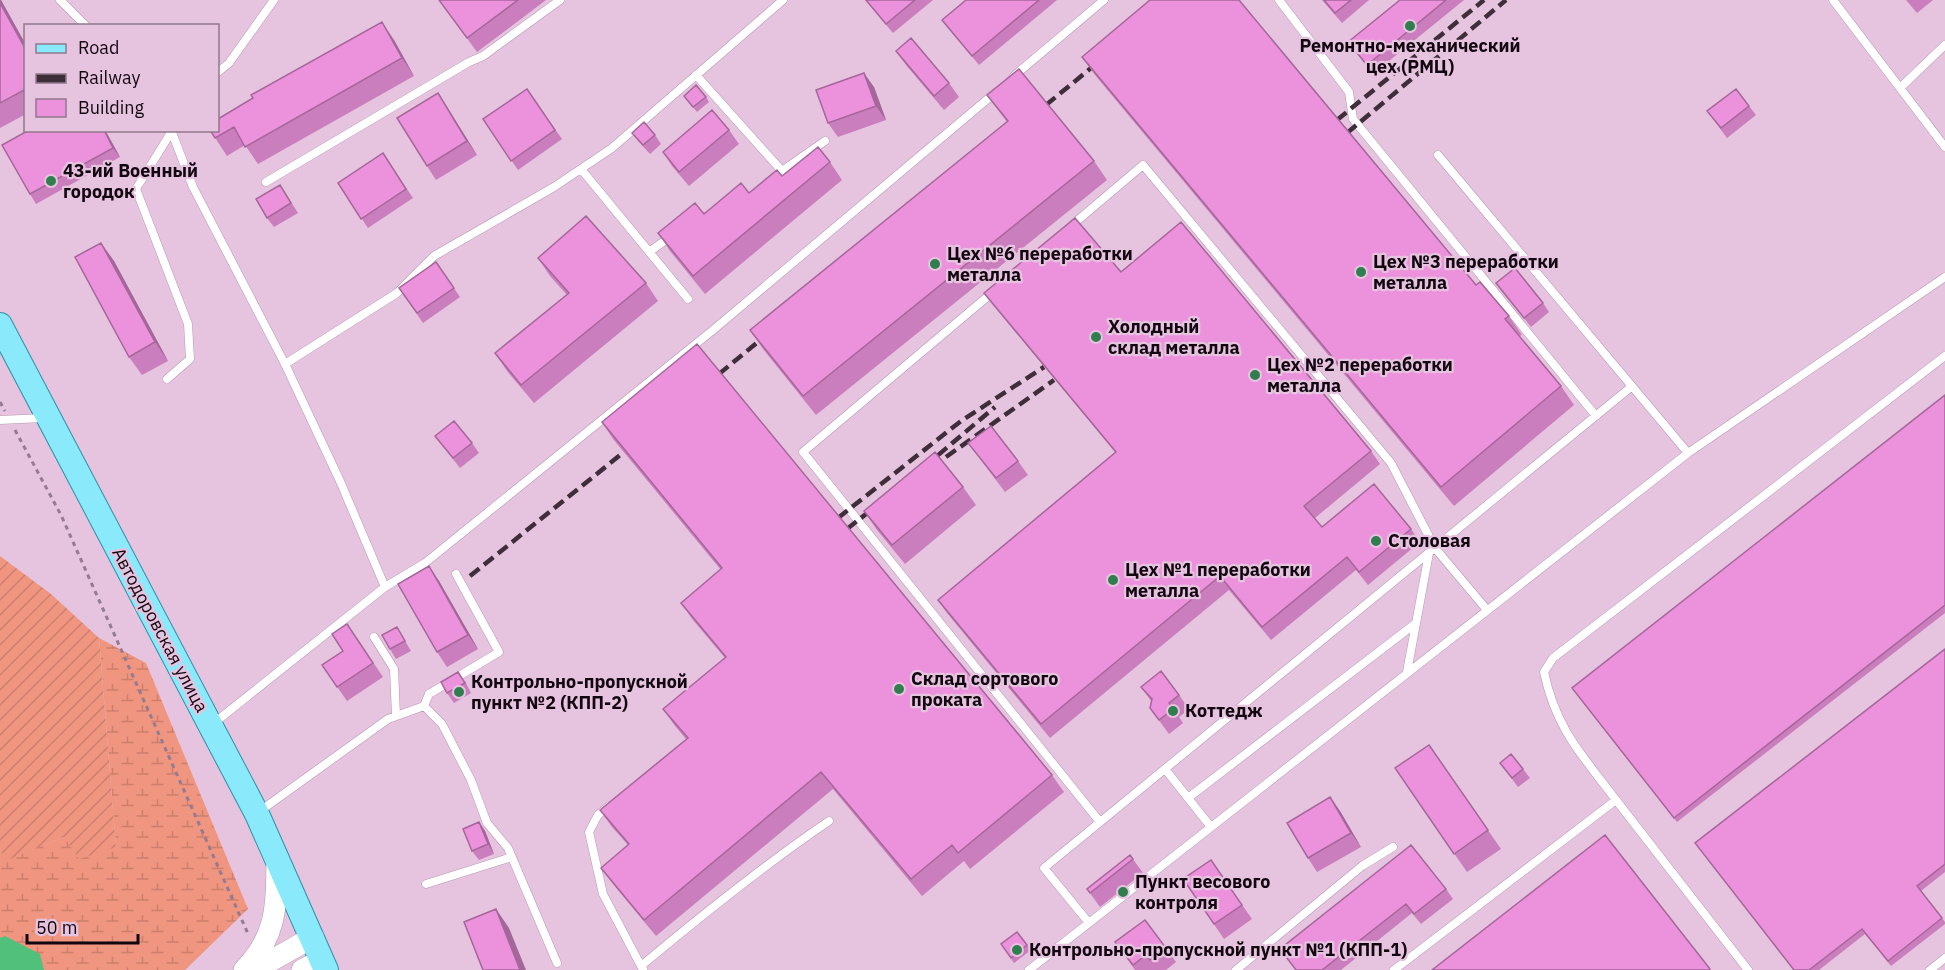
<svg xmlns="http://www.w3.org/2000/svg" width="1945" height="970" font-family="'IBM Plex Sans',sans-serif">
<defs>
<pattern id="wetland-marsh" width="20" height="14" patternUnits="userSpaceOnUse" patternTransform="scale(1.5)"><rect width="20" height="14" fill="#f09580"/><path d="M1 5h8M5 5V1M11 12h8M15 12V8" fill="none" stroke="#cd7f6e"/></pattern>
<pattern id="garden-furrows" width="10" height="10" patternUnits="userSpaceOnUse" patternTransform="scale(1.5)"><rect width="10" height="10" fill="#f09580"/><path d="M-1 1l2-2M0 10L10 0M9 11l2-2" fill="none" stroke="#cd7f6e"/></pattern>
</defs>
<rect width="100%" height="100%" fill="#e6c3de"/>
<path fill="url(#wetland-marsh)" d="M99 638 146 663 248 909 185 970H0V849L6 860 64 837 116 847Z"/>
<path fill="url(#garden-furrows)" d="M0 556 51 594 99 638 116 847 79 859 64 837 5 861 0 849Z"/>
<path fill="#51c07b" d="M5 936 40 954 44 970H0V938Z"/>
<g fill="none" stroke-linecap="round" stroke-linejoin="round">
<g stroke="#b897b1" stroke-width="9">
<path id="service" d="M60 0 86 26
M1279 0 1349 92 1353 119 1596 416
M1833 0 1945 147
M218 72 229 63 274 0
M696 75 782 171 825 141
M1014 76 1104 0
M1900 88 1945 45
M171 130 193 187 285 364 340 481 385 587
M581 169 688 299
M266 182 469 62 483 56 560 0
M1071 226 1143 165 1391 463 1435 548 1487 610
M649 252 670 237
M993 292 803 452 1100 822
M285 364 397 293 434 256 554 187 612 148 783 0
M167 379 190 359 188 324 136 189 170 134
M0 420 43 418
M1688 453 1945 277
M374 637 394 669 396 716
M1407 672 1429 553
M424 706 429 694 499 652 456 574
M214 723 385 587 425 563 713 330 996 92
M1165 769 1211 827
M1188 798 1416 623
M1616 800C1582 755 1556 729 1544 672L1553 658 1945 356
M609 806 598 815 589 832 603 894 641 966
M260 811 388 719 424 706 442 724 471 780 487 823 508 848 557 963
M426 884 512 857
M1089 923 1044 868 1631 387
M643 969 641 966C702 915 764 865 829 821
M1029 970 1688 453 1438 155
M1236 970 1362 866 1393 847
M1394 970 1616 800 1748 970
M1930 970 1945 958"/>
</g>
<g stroke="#b897b1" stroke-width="22">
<path id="secondary" d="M244 970C278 935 276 905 277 860
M255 970 313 937
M302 970 322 960"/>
</g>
<g stroke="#2d91a7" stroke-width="26">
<path id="primary" d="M0 325 257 814 326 970"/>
</g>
<path stroke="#957b8f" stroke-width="3" stroke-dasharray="4.5 4.5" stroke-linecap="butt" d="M0 402 5 411
M15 430 61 515 249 936"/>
<use href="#service" stroke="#fff" stroke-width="8"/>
<use href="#secondary" stroke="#fff" stroke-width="21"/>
<use href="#primary" stroke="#8ae9fb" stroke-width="24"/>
<path stroke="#3e2e3a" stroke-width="4.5" stroke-dasharray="12 6" stroke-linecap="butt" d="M1046 105 1102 59
M1337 120 1484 0
M1347 133 1506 0
M719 374 770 332
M946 457 1054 380
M924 467 995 407
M838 518 961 421 1044 367
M847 529 880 503
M470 576 624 452"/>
</g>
<path fill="#cb7ebd" d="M0 0H1L26 45V114L0 128Z
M439 0H546L477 52Z
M865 0H933L893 33Z
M966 0H1057L979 65 949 29 942 20Z
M1322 0H1369L1342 23Z
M1400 0H1464L1373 74 1348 42Z
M1906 0H1933L1917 13Z
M394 40 414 76 258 164 245 145 227 156 210 130Z
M896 51 949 83 959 97 944 110 906 65Z
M1082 57 1476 285 1509 316 1522 335 1519 336 1561 386 1574 405 1454 506 1095 75Z
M874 87 886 120 838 137 828 123Z
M527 89 562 139 518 170 483 119Z
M987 95 1094 161 1107 180 816 415 763 349 750 330 1007 122Z
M706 97 709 102 697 112 687 100Z
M1749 106 1756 115 1727 138 1707 111Z
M447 107 477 155 436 180 427 166Z
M105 130 120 157 36 204 30 194Z
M729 130 739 144 689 186 672 166 663 152Z
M632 133 655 135 661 144 650 154 639 142Z
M383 153 413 198 368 228 338 183Z
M830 162 842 180 705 294 670 251 658 233 749 193 782 176Z
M286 194 298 213 274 227 267 218Z
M101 243 114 261 168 361 142 375 129 357Z
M538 258 646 283 658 301 534 403 507 371 495 353 567 295 550 276Z
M436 262 460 297 423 323 399 288Z
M1121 272 1371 451 1380 464 1315 518 1322 527 1411 529 1420 542 1368 585 1356 570 1271 640 1229 590 1050 738 947 613 938 600 1115 452 994 306 984 293Z
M1496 283 1543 303 1549 312 1531 327Z
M1945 395V613L1677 822 1575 692Z
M602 422 1052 775 1064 792 970 869 964 861 922 896 833 789 656 936 613 884 601 868 628 845 612 827 600 810 686 739 675 726 663 709 725 658 693 620 681 603 721 570 613 439Z
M435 436 472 443 479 453 460 468Z
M968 443 1018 461 1028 475 1005 492Z
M963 487 976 505 905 564 877 530 864 511Z
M429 566 439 581 478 649 447 667 437 652Z
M397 627 411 651 396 659 390 649Z
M357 638 383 677 347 701 322 665 343 651Z
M1945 649V872L1921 891 1942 918 1945 922V924L1891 966 1865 934 1819 970H1793Z
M465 681 471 693 454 703 447 693Z
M1141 687 1179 695 1189 709 1179 717 1183 723 1169 734 1150 708 1151 701Z
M1429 745 1501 849 1467 872 1395 768Z
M1500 763 1523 769 1530 778 1518 787Z
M1330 797 1340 811 1361 847 1317 872 1308 858Z
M479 822 485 831 494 854 479 860 472 851Z
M1130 855 1143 873 1100 907 1087 889Z
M1211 860 1252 919 1224 939 1183 879Z
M1446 889 1453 899 1421 924 1412 913 1341 970H1296L1280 949Z
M1017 932 1031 950 1014 963 1001 944Z
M1115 942 1166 948 1176 962 1166 970H1135Z"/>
<path fill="#a5669a" d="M0 0H1L26 45V50L0 3Z
M382 22 394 40 414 76 402 58Z
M864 73 874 87 886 120 876 106Z
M438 93 447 107 477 155 467 141Z
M104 130H105L120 157 113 148Z
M101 243 114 261 168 361 155 342Z
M429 566 439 581 478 649 468 635Z
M1330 797 1340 811 1361 847 1351 833Z
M479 822 485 831 494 854 488 844Z
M496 909 509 928 526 970H520Z"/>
<path fill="#ec92dc" stroke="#a5669a" stroke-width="1.5" d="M439 0H518L467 38Z
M866 0H915L886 24Z
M966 0H1039L972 56 942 20Z
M1150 0H1239L1476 285 1480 282 1509 316 1505 319 1561 386 1441 487 1082 57Z
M1324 0H1351L1335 13Z
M1400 0H1446L1367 65 1348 42Z
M0 3 26 50V89L0 103Z
M382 22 402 58 245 147 234 127 215 138 210 130H218V119L253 98 251 95Z
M911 38 949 83 934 96 896 51Z
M1019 69 1094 161 803 396 750 330 1008 121 987 95Z
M864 73 876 106 828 123 816 90Z
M696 85 706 97 693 107 684 96Z
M527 89 555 130 511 161 483 119Z
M1736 89 1749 106 1721 128 1707 111Z
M438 93 467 141 427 166 397 118Z
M712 110 729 130 679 172 663 152Z
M644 122 655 135 643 145 632 133Z
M29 130H104L113 148 30 194 2 145Z
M818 147 830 162 693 276 658 233 695 203 704 214 741 183 749 193 777 170 782 176Z
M383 153 406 189 361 219 338 183Z
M280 185 291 203 267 218 256 199Z
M586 216 646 283 521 385 495 353 569 293 538 258Z
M1075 218 1121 272 1181 222 1371 451 1304 506 1322 527 1374 484 1411 529 1359 572 1347 557 1262 627 1220 576 1041 724 938 600 1116 452 984 293Z
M101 243 155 342 129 357 75 257Z
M436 262 454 288 417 313 399 288Z
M1515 268 1543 303 1524 318 1496 283Z
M697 344 1052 775 958 853 952 845 911 879 821 772 644 920 601 868 629 844 600 810 688 738 663 709 726 657 681 603 722 568 602 422Z
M1945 395V605L1674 818 1572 688Z
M454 421 472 443 453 458 435 436Z
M991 426 1018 461 996 478 968 443Z
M935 452 963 487 892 545 864 511Z
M429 566 468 635 437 652 398 584Z
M347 624 373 663 337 687 322 665 343 651 332 634Z
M397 627 405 641 390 649 382 635Z
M1945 649V864L1917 886 1942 918 1888 961 1862 929 1809 970H1794L1695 843Z
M1161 671 1179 695 1169 703 1173 709 1159 720 1150 708 1152 699 1141 687Z
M458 672 465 683 447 693 441 682Z
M1429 745 1488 830 1454 854 1395 768Z
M1511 754 1523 769 1512 778 1500 763Z
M1330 797 1351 833 1308 858 1287 823Z
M479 822 488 844 472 851 463 829Z
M1605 835 1710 969 1709 970H1432Z
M1411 845 1446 889 1414 914 1406 904 1322 970H1296L1280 949Z
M1130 855 1133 859 1090 893 1087 889Z
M1211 860 1242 905 1214 924 1183 879Z
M496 909 520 970H483L464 922Z
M1145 920 1166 948 1150 960 1146 955 1133 965 1115 942Z
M1017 932 1027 945 1011 958 1001 944Z"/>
<g fill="#307e4e" stroke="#e6c3de" stroke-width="2">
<circle cx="1410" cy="26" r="6"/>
<circle cx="51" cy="181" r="6"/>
<circle cx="935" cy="264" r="6"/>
<circle cx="1361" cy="272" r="6"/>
<circle cx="1096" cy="337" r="6"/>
<circle cx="1255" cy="375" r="6"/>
<circle cx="1376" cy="541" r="6"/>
<circle cx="1113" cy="580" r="6"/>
<circle cx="899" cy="689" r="6"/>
<circle cx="459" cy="692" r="6"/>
<circle cx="1173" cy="711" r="6"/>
<circle cx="1123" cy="892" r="6"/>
<circle cx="1017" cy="950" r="6"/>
</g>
<g text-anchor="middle" stroke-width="4.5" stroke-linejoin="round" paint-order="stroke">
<g font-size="18" font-weight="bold" fill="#120710" stroke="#e6c3de" text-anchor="start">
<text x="1410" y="52" text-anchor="middle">Ремонтно-механический<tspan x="1410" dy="21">цех (РМЦ)</tspan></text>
<text x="63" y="177">43-ий Военный<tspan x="63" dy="21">городок</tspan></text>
<text x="947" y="260">Цех №6 переработки<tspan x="947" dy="21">металла</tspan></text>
<text x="1373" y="268">Цех №3 переработки<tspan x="1373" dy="21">металла</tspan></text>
<text x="1108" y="333">Холодный<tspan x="1108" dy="21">склад металла</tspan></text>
<text x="1267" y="371">Цех №2 переработки<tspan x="1267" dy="21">металла</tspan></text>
<text x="1388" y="547">Столовая</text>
<text x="1125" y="576">Цех №1 переработки<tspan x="1125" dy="21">металла</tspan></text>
<text x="911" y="685">Склад сортового<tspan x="911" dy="21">проката</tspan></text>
<text x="471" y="688">Контрольно-пропускной<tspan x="471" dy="21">пункт №2 (КПП-2)</tspan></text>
<text x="1185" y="717">Коттедж</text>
<text x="1135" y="888">Пункт весового<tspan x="1135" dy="21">контроля</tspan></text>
<text x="1029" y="956">Контрольно-пропускной пункт №1 (КПП-1)</text>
</g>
<g font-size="18" fill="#120710" stroke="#e6c3de">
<text transform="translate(160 630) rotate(62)" y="6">Автодоровская улица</text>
</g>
</g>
<rect x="24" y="24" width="195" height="108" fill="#e6c3de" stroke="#91788c" stroke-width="1.5"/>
<rect x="36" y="44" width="30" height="9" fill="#8ae9fb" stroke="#91788c" stroke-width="1.5"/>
<text x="78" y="54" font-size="18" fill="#120710">Road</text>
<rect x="36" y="74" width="30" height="9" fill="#3e2e3a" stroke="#91788c" stroke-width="1.5"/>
<text x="78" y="84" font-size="18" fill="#120710">Railway</text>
<rect x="36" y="99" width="30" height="18" fill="#ec92dc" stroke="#91788c" stroke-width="1.5"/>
<text x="78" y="114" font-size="18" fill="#120710">Building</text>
<path d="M27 934v9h111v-9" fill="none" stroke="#120710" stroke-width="3"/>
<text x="36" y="934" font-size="18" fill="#120710" stroke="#e6c3de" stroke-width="4.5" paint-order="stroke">50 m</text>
</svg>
